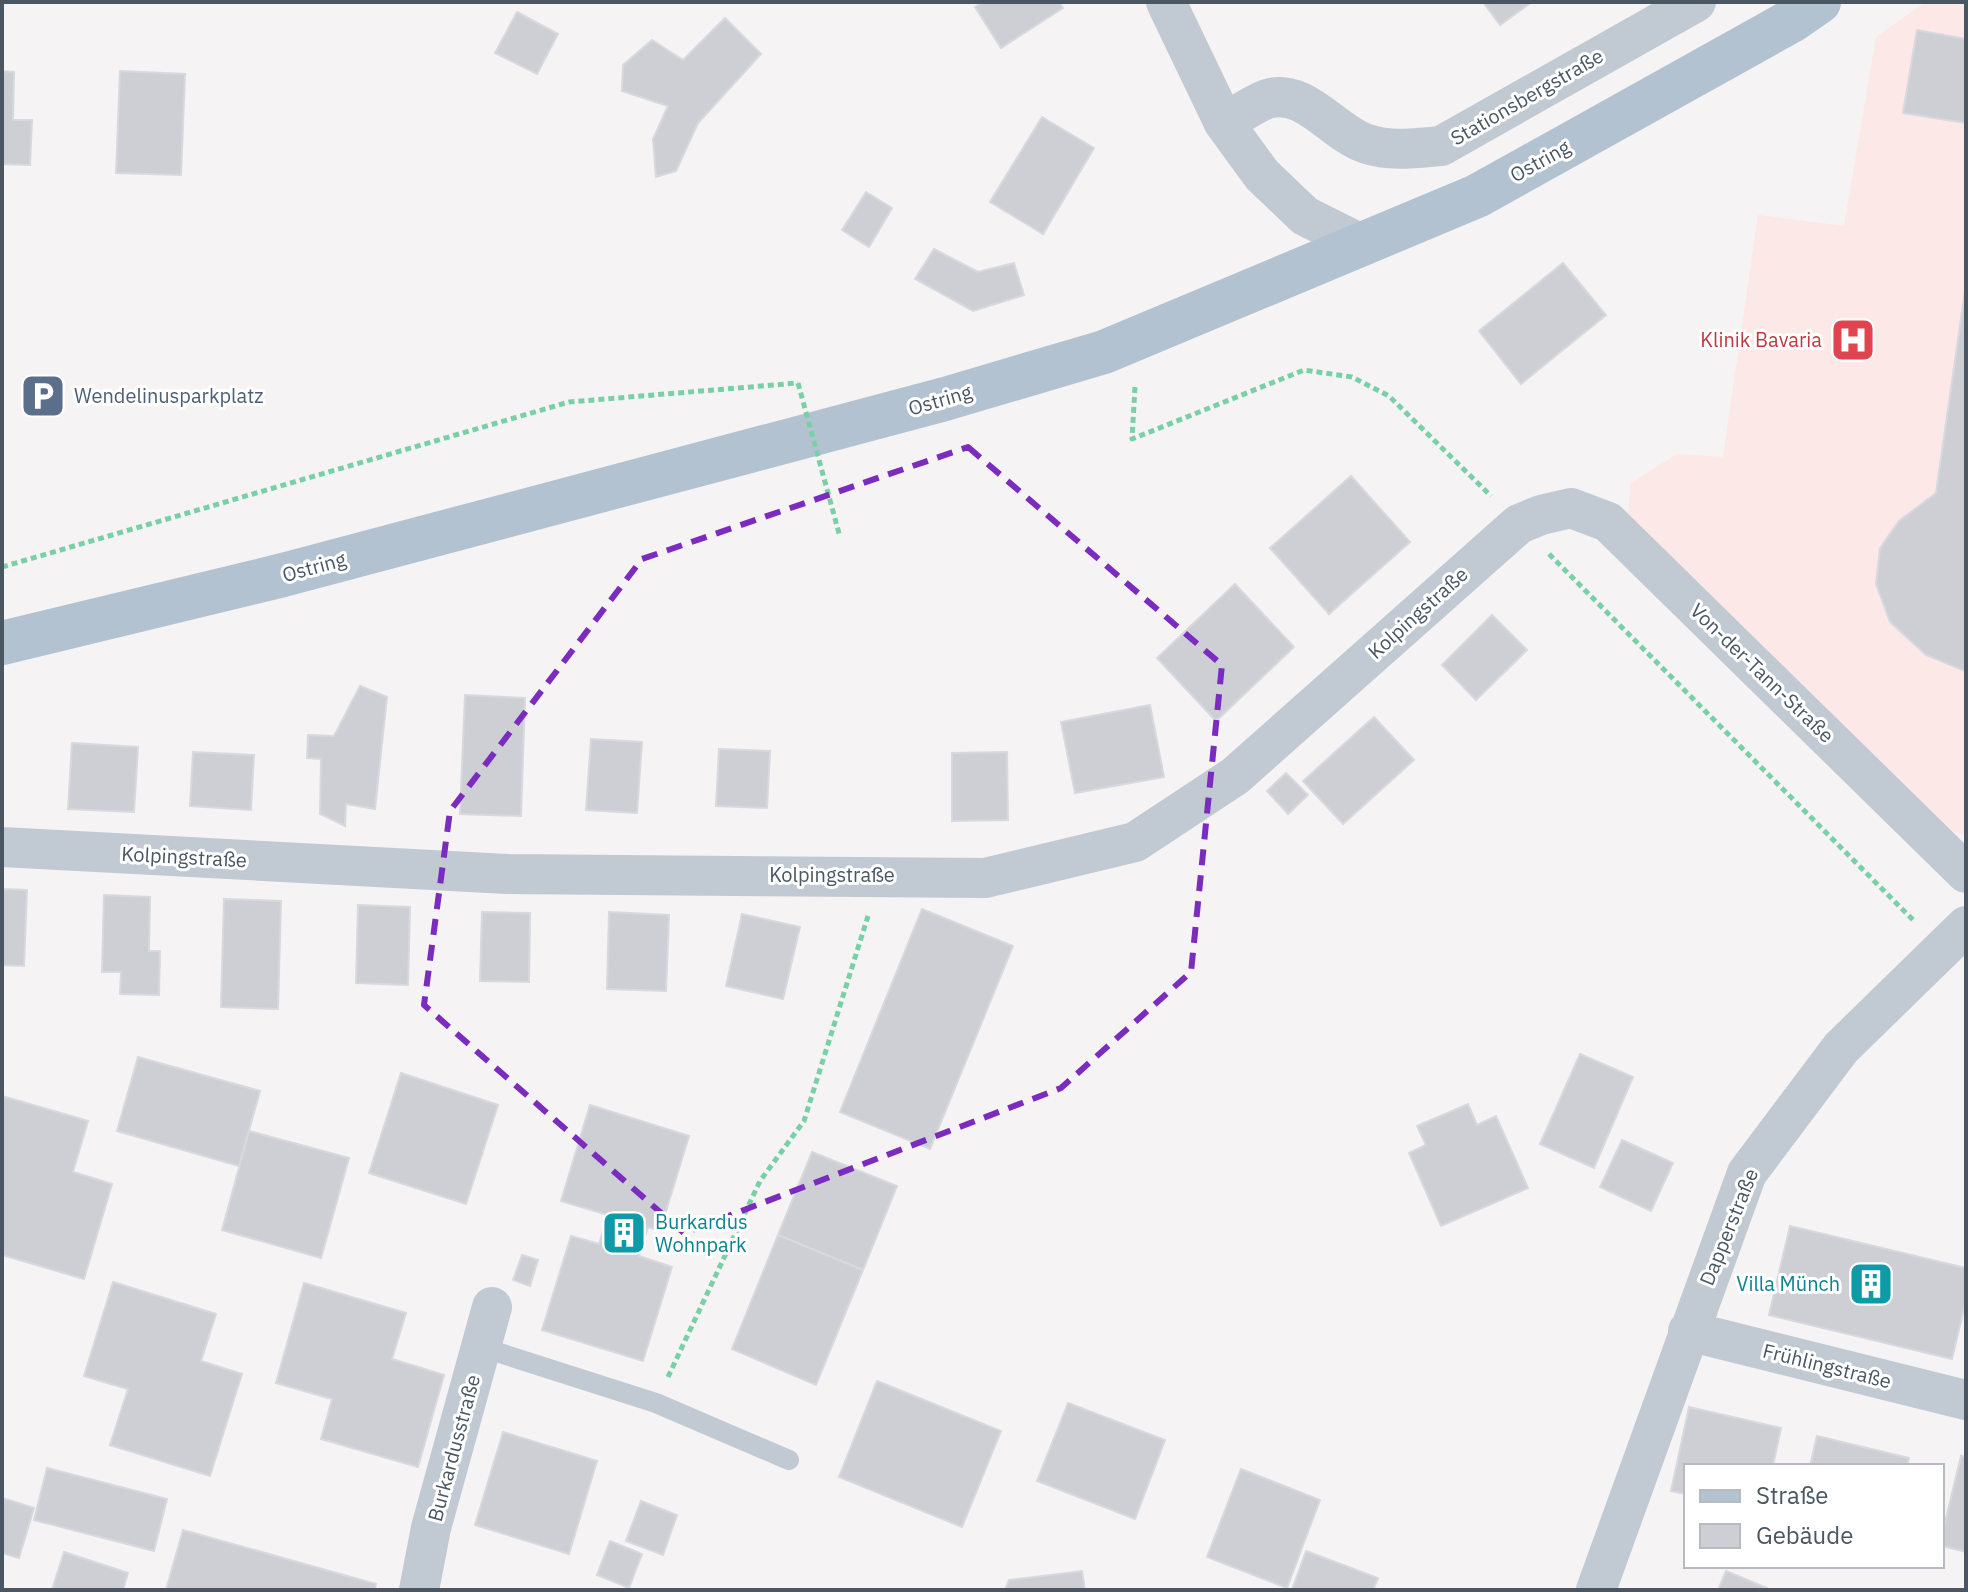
<svg xmlns="http://www.w3.org/2000/svg" width="1968" height="1592" font-family="'IBM Plex Sans',sans-serif">
<rect width="100%" height="100%" fill="#f5f3f3"/>
<path fill="#fce8e6" d="M1926 2H1966V835L1941 829 1627 523 1631 483 1677 454 1723 457 1758 215 1844 226 1876 37Z"/>
<path fill="#cdcfd5" stroke="#d7d9de" stroke-width="2" d="M983 2H1059L1063 8 1001 48 975 7Z
M1483 2H1532L1500 25Z
M517 12 558 34 537 74 495 53Z
M725 18 761 54 698 123 676 171 656 177 653 139 668 106 622 91 623 65 652 40 683 60Z
M1917 30 1966 39V123L1903 113Z
M2 71 14 72 13 120H32L30 165 2 164Z
M120 71 185 74 181 175 116 173Z
M1042 117 1094 148 1043 234 990 202Z
M866 192 892 208 869 247 842 230Z
M934 249 978 272 1014 263 1024 295 973 311 915 279Z
M1563 263 1606 315 1521 384 1479 331Z
M1966 284V671H1965L1926 655 1890 622 1876 584 1880 548 1899 521 1936 493Z
M1351 476 1410 542 1329 614 1270 548Z
M1235 584 1294 647 1216 721 1157 658Z
M1492 615 1527 650 1476 700 1442 665Z
M360 686 387 697 375 809 346 804 345 826 320 814 321 759 307 758 308 735 334 736Z
M465 695 525 698 521 816 460 814Z
M1150 705 1164 777 1075 793 1061 722Z
M1374 717 1414 760 1343 824 1303 781Z
M591 739 642 742 637 813 586 810Z
M72 743 138 747 134 812 68 809Z
M719 749 770 751 767 808 716 806Z
M193 752 254 755 251 810 190 806Z
M1007 752 1008 820 952 821V753Z
M1286 773 1308 795 1288 814 1267 791Z
M2 889 27 890 24 966 2 965Z
M104 895 150 897 149 951H160L159 995 120 994 121 972H102Z
M224 899 281 901 278 1009 221 1007Z
M358 905 410 907 408 985 356 983Z
M922 909 1013 946 930 1149 840 1112Z
M482 912 530 913 529 982 480 981Z
M609 912 669 915 666 991 607 989Z
M742 914 800 927 783 999 726 986Z
M1580 1054 1633 1077 1594 1168 1540 1144Z
M138 1057 260 1091 239 1166 117 1131Z
M401 1073 498 1105 466 1204 369 1173Z
M2 1096 88 1121 73 1172 112 1184 84 1279 2 1255Z
M1468 1104 1477 1125 1496 1116 1528 1188 1441 1226 1409 1153 1426 1145 1417 1126Z
M590 1105 689 1136 660 1231 648 1227 639 1256 672 1267 643 1361 542 1330 571 1236 599 1244 608 1215 561 1201Z
M249 1131 349 1158 321 1258 222 1230Z
M1622 1140 1673 1163 1651 1211 1600 1187Z
M812 1152 897 1186 863 1270 778 1235Z
M1790 1226 1966 1268V1300L1952 1359 1769 1315Z
M778 1235 863 1270 816 1385 732 1349Z
M522 1255 538 1260 530 1286 513 1280Z
M113 1282 216 1314 201 1361 242 1374 210 1476 110 1445 128 1389 84 1376Z
M304 1283 406 1313 392 1359 444 1375 418 1467 321 1439 332 1399 276 1383Z
M877 1381 1001 1431 962 1527 839 1477Z
M1068 1403 1165 1440 1135 1519 1037 1481Z
M1689 1407 1781 1428 1773 1466H1686V1494L1671 1491Z
M503 1432 597 1461 569 1554 475 1525Z
M1817 1436 1909 1458 1907 1466H1810Z
M1961 1456 1966 1457V1552L1942 1546V1535Z
M47 1468 167 1499 154 1551 34 1520Z
M1241 1469 1320 1500 1287 1588 1207 1557Z
M2 1498 34 1508 19 1558 2 1553Z
M641 1501 677 1515 663 1555 626 1541Z
M183 1530 376 1584 375 1590H166Z
M610 1541 642 1554 629 1588 597 1575Z
M1306 1551 1378 1578 1373 1590H1292Z
M64 1552 128 1573 123 1590H52Z
M1082 1571 1085 1590H1005L1009 1580Z
M1726 1571 1767 1588 1766 1590H1718Z"/>
<g fill="none" stroke-linecap="round" stroke-linejoin="round">
<path stroke="#7ad0a6" stroke-width="5" stroke-dasharray="6 4" stroke-linecap="butt" d="M1135 387 1132 439 1304 370 1352 377 1389 396 1491 496
M1549 554 1915 922
M2 567 569 402 798 383
M668 1377 760 1181 804 1121 868 916"/>
<path stroke="#c1cad2" stroke-width="20" d="M481 1347 656 1403 789 1460"/>
<path stroke="#c1cad2" stroke-width="40" d="M1166 2 1224 123 1262 175 1305 216 1361 244
M1224 123C1237 116 1253 104 1267 99 1305 87 1334 134 1367 144 1391 152 1417 148 1441 146L1696 2
M2 847 507 874 985 878 1135 842 1235 776 1519 524 1541 515 1571 508 1608 522 1966 873
M1688 1331 1966 1400
M419 1590 431 1528 492 1307
M1596 1590 1747 1173 1841 1048 1966 926"/>
<path stroke="#b3c2d1" stroke-width="44" d="M2 643 283 575 945 399 1104 352 1477 196 1793 20 1819 2"/>
<path stroke="#7ad0a6" stroke-width="5" stroke-dasharray="6 4" stroke-linecap="butt" d="M798 383 840 537"/>
</g>
<path fill="none" stroke="#7b2cbf" stroke-width="6" stroke-dasharray="16 10" stroke-linejoin="round" d="M968 447 1222 665 1191 972 1061 1088 684 1233 424 1005 450 811 642 559Z"/>
<defs>
<g id="hospital-square" transform="scale(2.3)"><rect x="-9" y="-9" width="18" height="18" rx="4" fill="#e0444e" stroke="#fff"/><path d="M-5-5h3v3.5h4V-5h3V5h-3V1.5h-4V5h-3Z" fill="#fff"/></g>
<g id="parking-square" transform="scale(2.3)"><rect x="-9" y="-9" width="18" height="18" rx="4" fill="#5c6f8a" stroke="#fff"/><path d="M-3.5-5.5H1a3.5 3.5 0 0 1 0 7H-1V5.5H-3.5ZM-1-3.4V-.6H.8a1.4 1.4 0 0 0 0-2.8Z" fill="#fff"/></g>
<g id="building-square" transform="scale(2.3)"><rect x="-9" y="-9" width="18" height="18" rx="4" fill="#0f9aa8" stroke="#fff"/><path d="M-4-6H4V6H1V3H-1V6H-4ZM-2.5-4.3h1.7v1.8h-1.7ZM.8-4.3h1.7v1.8H.8ZM-2.5-1h1.7V.8h-1.7ZM.8-1h1.7V.8H.8Z" fill="#fff"/></g>
</defs>
<g fill-rule="evenodd">
<use href="#hospital-square" x="1853" y="340"/>
<use href="#parking-square" x="43" y="396"/>
<use href="#building-square" x="624" y="1233"/>
<use href="#building-square" x="1871" y="1284"/>
</g>
<g text-anchor="middle" stroke-width="6" stroke-linejoin="round" paint-order="stroke">
<g font-size="20" fill="#4a5661" stroke="#fff">
<text transform="translate(1527 97) rotate(-30)" y="7">Stationsbergstraße</text>
<text transform="translate(1540 161) rotate(-29)" y="7">Ostring</text>
<text transform="translate(940 400) rotate(-16)" y="7">Ostring</text>
<text transform="translate(314 567) rotate(-15)" y="7">Ostring</text>
<text transform="translate(1418 613) rotate(-42)" y="7">Kolpingstraße</text>
<text transform="translate(1762 673) rotate(44)" y="7">Von-der-Tann-Straße</text>
<text transform="translate(184 857) rotate(3)" y="7">Kolpingstraße</text>
<text x="832" y="882">Kolpingstraße</text>
<text transform="translate(1729 1227) rotate(-68)" y="7">Dapperstraße</text>
<text transform="translate(1827 1366) rotate(14)" y="7">Frühlingstraße</text>
<text transform="translate(454 1448) rotate(-75)" y="7">Burkardusstraße</text>
</g>
<g font-size="20" fill="#be3a42" stroke="#fff" text-anchor="end">
<text x="1822" y="347">Klinik Bavaria</text>
</g>
<g font-size="20" fill="#4e5e75" stroke="#fff" text-anchor="start">
<text x="74" y="403">Wendelinusparkplatz</text>
</g>
<g font-size="20" fill="#0d838f" stroke="#fff" text-anchor="start">
<text x="655" y="1229">Burkardus<tspan x="655" dy="23">Wohnpark</tspan></text>
<text x="1840" y="1291" text-anchor="end">Villa Münch</text>
</g>
</g>
<rect width="1968" height="1592" fill="none" stroke="#4a5661" stroke-width="8"/>
<rect x="1684" y="1464" width="260" height="104" fill="#ffffff" stroke="#b7bbc0" stroke-width="2"/>
<rect x="1700" y="1490" width="40" height="12" fill="#b3c2d1" stroke="#b7bbc0" stroke-width="2"/>
<text x="1756" y="1504" font-size="24" fill="#4a5661">Straße</text>
<rect x="1700" y="1524" width="40" height="24" fill="#cdcfd5" stroke="#b7bbc0" stroke-width="2"/>
<text x="1756" y="1544" font-size="24" fill="#4a5661">Gebäude</text>
</svg>
